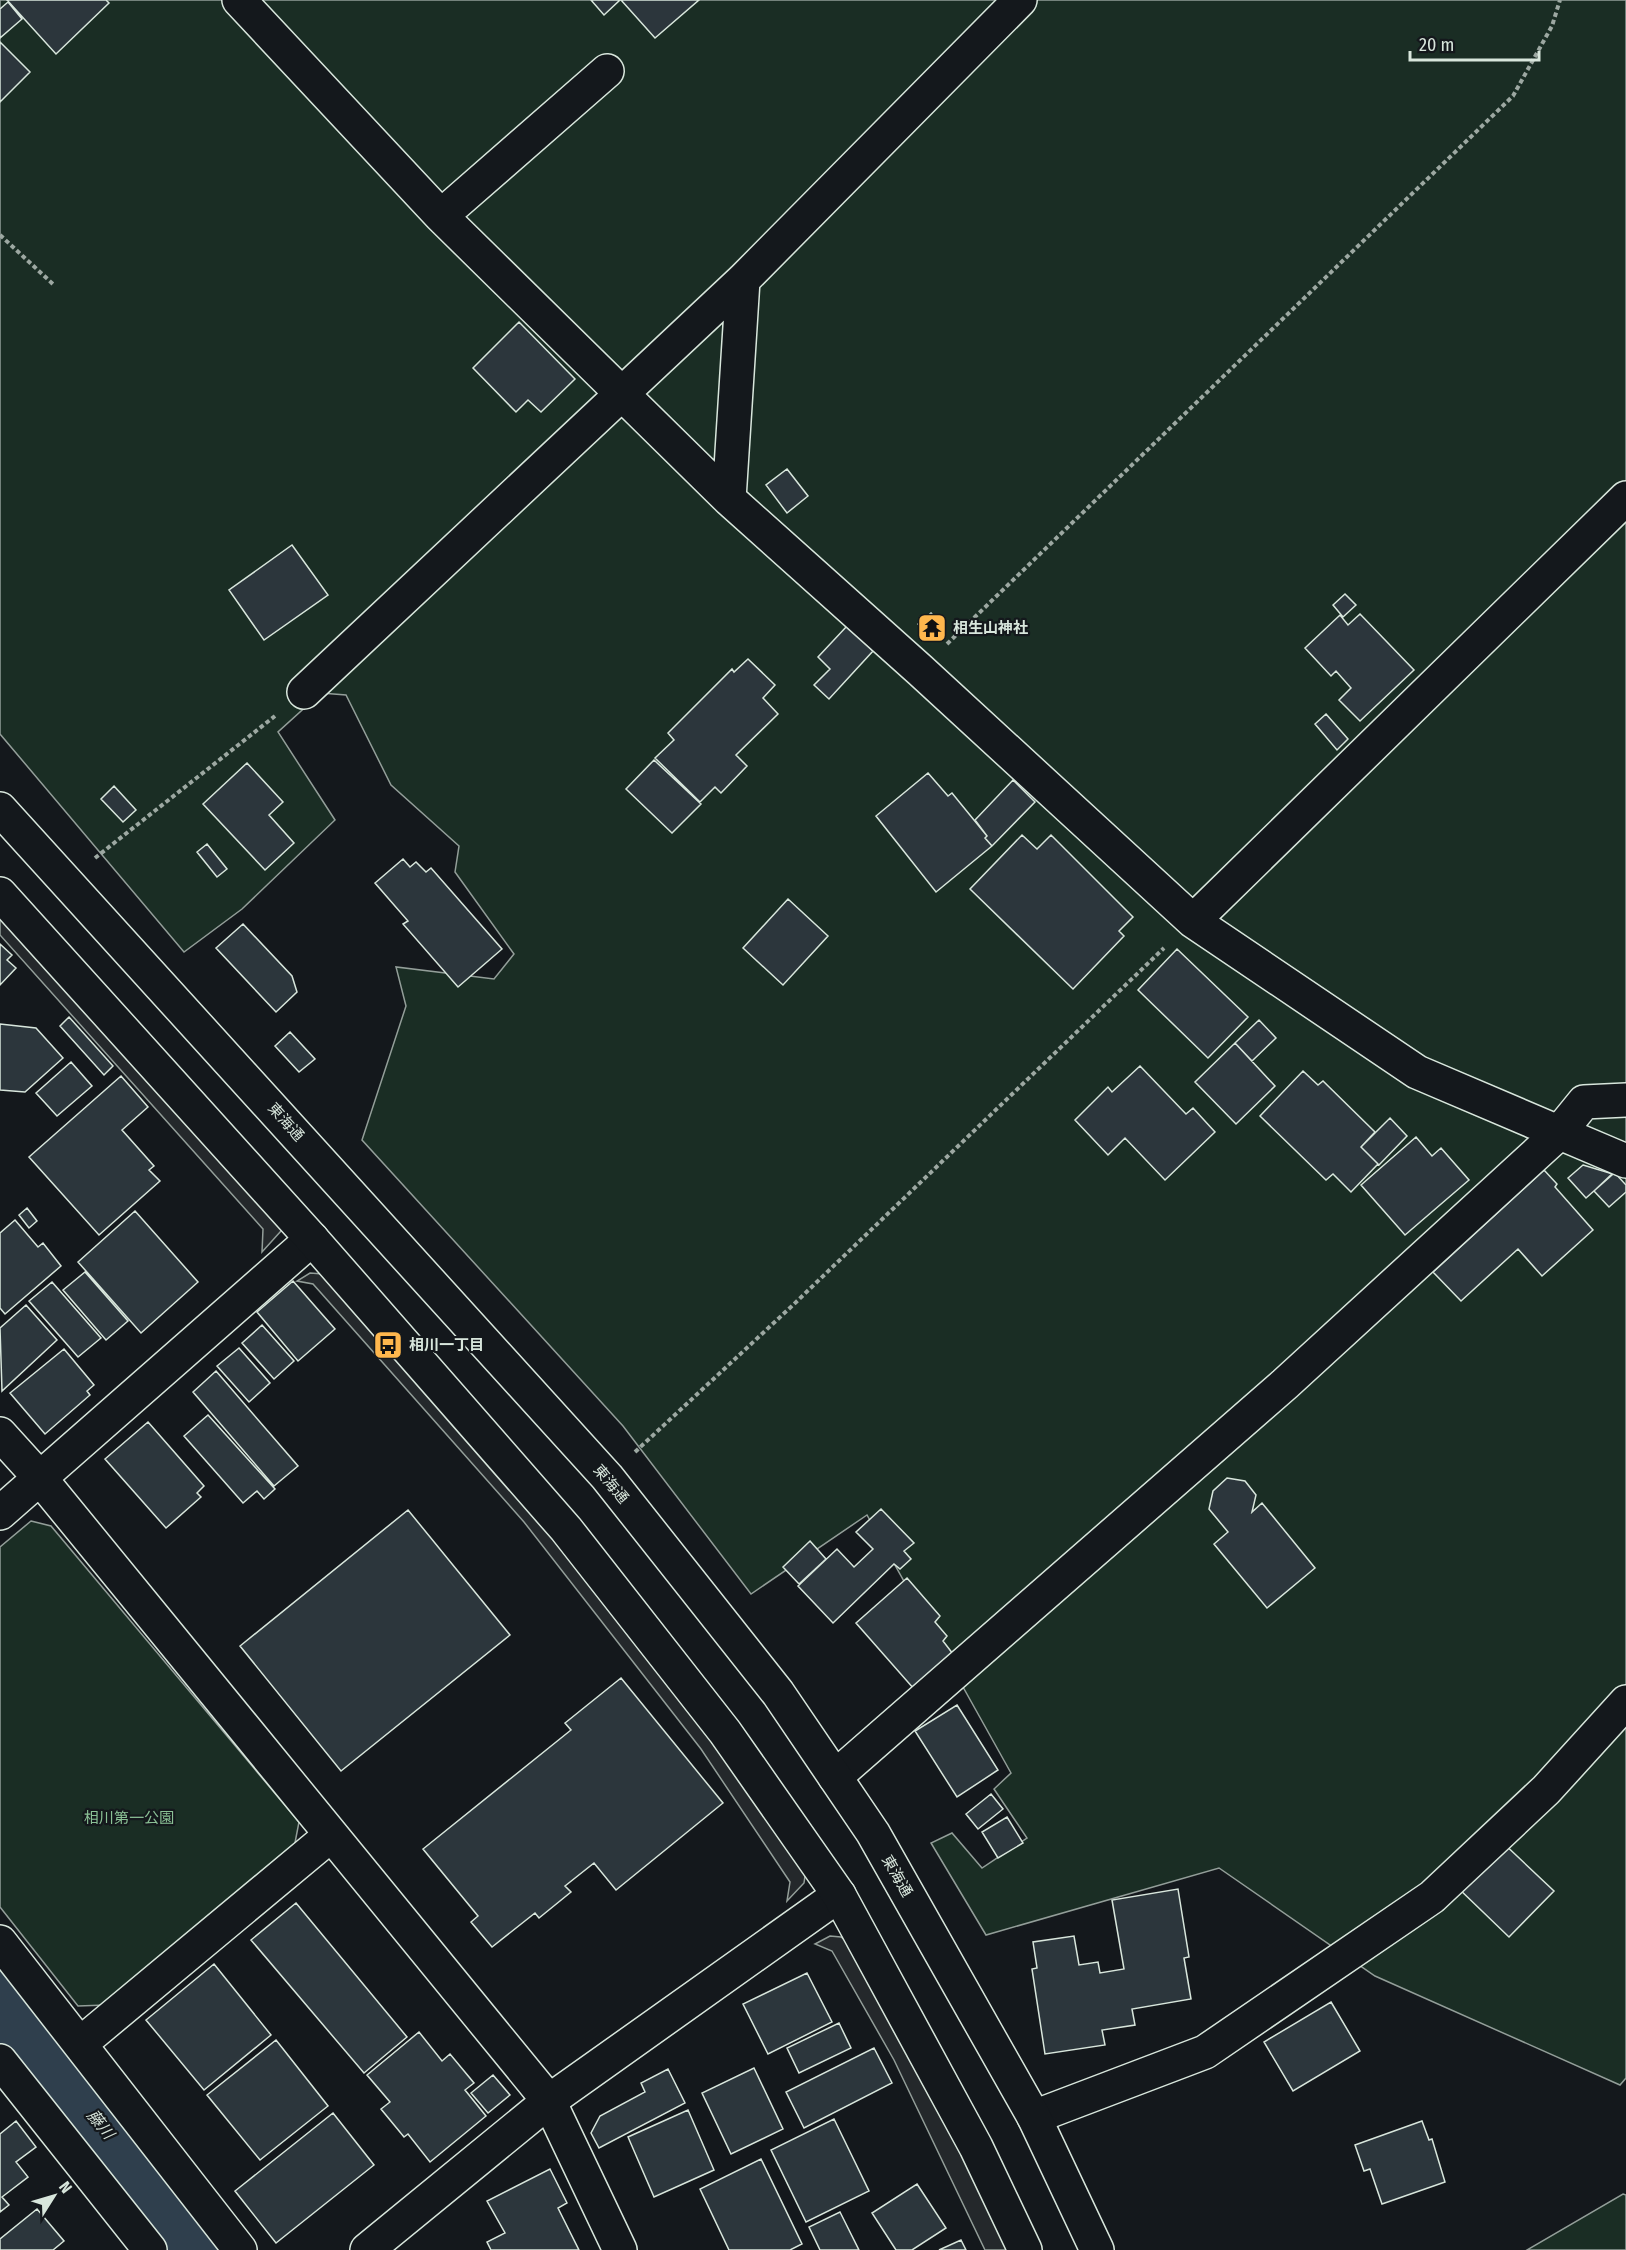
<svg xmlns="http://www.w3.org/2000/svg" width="1626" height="2250" font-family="'Fira Sans Condensed','Noto Sans JP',sans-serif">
<rect width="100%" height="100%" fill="#14181c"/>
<path fill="#1a2d24" stroke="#939e99" stroke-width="1.5" d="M0 0H1626V2078L1620 2085 1375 1976 1219 1868 986 1935 931 1843 952 1833 982 1868 1027 1838 994 1789 1011 1773 867 1515 751 1594 623 1426 362 1140 406 1006 396 967 494 979 514 954 455 872 459 846 391 785 346 695 321 693 278 732 335 820 242 909 184 952 0 734Z
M31 1521 51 1526 299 1822 294 1848 106 2005 78 2006 0 1907V1547Z
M1623 2194 1626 2195V2250H1527Z"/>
<path fill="#24282b" stroke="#939e99" stroke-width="1.5" d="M0 910 280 1225 281 1231 262 1252 263 1229 0 935Z
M310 1273 323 1274 568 1544 798 1861 805 1876 804 1883 787 1901 790 1882 701 1749 524 1522 313 1284 297 1281Z
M830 1936 841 1937 850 1944 929 2087 1008 2250H985L894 2060 832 1951 815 1944Z"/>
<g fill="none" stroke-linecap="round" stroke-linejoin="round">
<path stroke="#2f3f4d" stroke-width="76" d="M0 1998 202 2250"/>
</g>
<path fill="#2c363c" stroke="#d8e6dc" stroke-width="1.5" d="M7 0H106L109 3 56 54Z
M591 0H620L604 15Z
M621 0H699L655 38Z
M8 2 22 19 0 38V9Z
M0 42 30 72 0 102Z
M519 322 575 379 541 412 528 400 516 412 473 368Z
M787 469 808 496 787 513 766 485Z
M292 545 328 595 264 640 229 590Z
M1345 594 1356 605 1343 617 1333 605Z
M931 613 945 629 933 641 918 624Z
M1360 614 1414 670 1360 721 1339 700 1351 688 1336 671 1331 676 1305 648 1340 615 1348 625Z
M847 626 873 651 829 699 814 685 830 669 818 657Z
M748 659 775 685 763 698 778 714 736 755 747 766 721 793 715 787 700 802 655 758 674 740 668 733 732 669 734 672Z
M1326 714 1348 739 1337 750 1315 724Z
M654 760 701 804 672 833 626 789Z
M247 763 283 802 269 815 294 843 265 870 203 804Z
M928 773 948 796 952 793 987 836 985 838 992 846 936 892 876 816Z
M1013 780 1035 802 992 846 985 838 987 836 975 820Z
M114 786 136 810 123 822 101 799Z
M1022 835 1037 849 1051 835 1133 917 1119 931 1124 936 1073 989 970 889Z
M207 844 227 869 217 877 197 852Z
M403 859 410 867 416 862 426 872 431 868 502 949 458 987 403 924 408 921 375 883Z
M788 899 828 936 783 985 743 948Z
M243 924 292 976 297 992 276 1012 216 948Z
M0 944 12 955 7 960 16 968 0 985Z
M1177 949 1248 1017 1208 1058 1138 990Z
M69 1017 113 1066 104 1075 60 1026Z
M1259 1020 1276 1038 1252 1061 1235 1043Z
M0 1024 36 1028 63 1058 25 1092 0 1090Z
M290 1032 315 1059 299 1072 275 1046Z
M1235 1043 1275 1086 1236 1124 1195 1082Z
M71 1062 92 1086 57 1116 36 1093Z
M1140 1066 1186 1114 1193 1108 1215 1132 1165 1180 1125 1138 1108 1155 1075 1120 1108 1087 1112 1092Z
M1303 1071 1318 1085 1323 1081 1375 1132 1361 1147 1378 1164 1351 1192 1333 1174 1326 1180 1260 1116Z
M121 1076 148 1107 122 1130 154 1166 149 1170 160 1181 99 1235 29 1157Z
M1390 1118 1407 1136 1379 1165 1361 1147Z
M1416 1137 1432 1156 1441 1148 1469 1180 1405 1235 1361 1185Z
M1583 1165 1613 1174 1586 1198 1568 1178Z
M1544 1170 1557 1184 1555 1187 1593 1230 1542 1276 1518 1249 1461 1301 1433 1272Z
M1614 1172 1626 1185V1192L1609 1207 1594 1191Z
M27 1208 37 1221 29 1228 19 1215Z
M135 1211 198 1282 141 1333 78 1262Z
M15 1220 38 1247 43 1243 61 1266 5 1314 0 1308V1233Z
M85 1272 128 1321 106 1340 63 1290Z
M293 1281 335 1329 298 1361 257 1312Z
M52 1282 101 1338 78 1357 29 1301Z
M26 1305 57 1340 2 1391 0 1328Z
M262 1325 294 1361 274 1379 242 1343Z
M239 1348 270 1383 249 1402 217 1366Z
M64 1349 94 1385 87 1391 90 1395 45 1434 10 1393Z
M216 1371 298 1466 274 1486 193 1392Z
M208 1415 275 1489 264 1499 257 1491 243 1503 184 1436Z
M148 1422 204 1486 197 1493 201 1497 166 1528 105 1459Z
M1227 1478 1245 1481 1256 1495 1252 1512 1262 1503 1315 1568 1267 1608 1214 1544 1228 1532 1209 1509 1213 1491Z
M881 1509 914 1543 904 1551 911 1559 900 1569 894 1564 833 1623 798 1586 837 1549 854 1567 873 1549 856 1532Z
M408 1510 510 1635 341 1771 240 1646Z
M810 1541 826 1559 799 1584 783 1567Z
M907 1578 940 1616 935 1622 947 1636 943 1641 953 1654 914 1689 856 1623Z
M621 1678 723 1803 616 1890 594 1863 565 1886 571 1892 539 1918 535 1913 492 1947 471 1922 478 1916 423 1849 571 1730 565 1723Z
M957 1705 998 1770 957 1797 915 1731Z
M991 1794 1003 1809 978 1829 966 1814Z
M1007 1817 1023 1843 998 1858 982 1832Z
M1500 1840 1554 1891 1509 1937 1456 1886Z
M1178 1889 1189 1957 1184 1958 1191 1999 1132 2009 1135 2025 1102 2030 1105 2045 1045 2054 1032 1969 1037 1968 1033 1942 1074 1936 1079 1965 1098 1962 1100 1973 1124 1969 1112 1900Z
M296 1903 407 2037 364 2073 251 1940Z
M214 1964 271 2035 204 2090 146 2020Z
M807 1973 832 2022 768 2054 743 2004Z
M1331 2002 1360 2051 1293 2091 1264 2042Z
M839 2023 851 2048 799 2073 787 2048Z
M419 2032 442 2061 450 2054 474 2083 465 2090 486 2116 430 2162 408 2134 404 2137 381 2109 390 2102 367 2075Z
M276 2040 328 2106 260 2160 207 2095Z
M874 2048 892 2083 804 2128 786 2092Z
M754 2068 783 2129 731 2154 702 2093Z
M668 2069 685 2103 599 2148 591 2133 600 2116 645 2092 641 2083Z
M493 2075 510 2095 488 2113 471 2093Z
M688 2110 714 2170 654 2197 628 2137Z
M333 2113 374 2165 276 2243 235 2191Z
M834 2119 869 2191 806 2222 771 2150Z
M16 2121 36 2147 16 2162 28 2177 2 2197 9 2205 0 2212V2134Z
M1422 2121 1429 2140 1432 2139 1445 2182 1382 2204 1370 2169 1364 2171 1355 2145Z
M761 2159 802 2244 790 2250H729L700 2189Z
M550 2169 567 2203 558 2208 579 2250H491L487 2242 505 2233 487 2201Z
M917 2184 946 2228 912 2250H896L872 2213Z
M37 2209 64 2241 53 2250H0V2239Z
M840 2212 859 2250H820L809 2227Z
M961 2240 966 2250H939Z"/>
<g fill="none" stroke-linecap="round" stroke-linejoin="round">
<g stroke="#d8e6dc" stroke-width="36">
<path id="minor" d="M239 0 441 216 729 499 920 670 1193 921 1417 1072 1626 1161
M441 216 607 71
M729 499 743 280
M304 692 743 280 1020 0
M1193 921 1626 498
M0 1434 39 1477 549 2101 620 2250
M0 1513 312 1239
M835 1777 1285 1384 1558 1134 1584 1102 1626 1100
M0 1942 240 2250
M80 2044 331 1835
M0 2061 150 2250
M1034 2117 1205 2052 1432 1897 1546 1790 1626 1702
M367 2250 549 2101 839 1895"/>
</g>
<g stroke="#d8e6dc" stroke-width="36">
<path id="primary" d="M0 809 607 1477 778 1693 873 1833 1034 2117 1097 2250
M0 894 312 1239 566 1529 725 1732 839 1895 976 2147 1025 2250"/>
</g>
<path stroke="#9da8a2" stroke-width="4" stroke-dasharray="4.5 3" stroke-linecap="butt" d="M0 235 54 285
M947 644 1513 96 1552 26 1560 0
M95 858 275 716
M635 1452 793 1305 1164 948"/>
<use href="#minor" stroke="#14181c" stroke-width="33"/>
<use href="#primary" stroke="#14181c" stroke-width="33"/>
</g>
<defs>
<g id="temple-square" transform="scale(1.5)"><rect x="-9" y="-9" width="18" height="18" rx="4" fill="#ffb74d" stroke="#14181c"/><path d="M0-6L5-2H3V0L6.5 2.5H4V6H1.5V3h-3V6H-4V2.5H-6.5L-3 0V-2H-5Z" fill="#111"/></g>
<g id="bus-square" transform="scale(1.5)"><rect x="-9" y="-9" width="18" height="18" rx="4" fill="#ffb74d" stroke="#14181c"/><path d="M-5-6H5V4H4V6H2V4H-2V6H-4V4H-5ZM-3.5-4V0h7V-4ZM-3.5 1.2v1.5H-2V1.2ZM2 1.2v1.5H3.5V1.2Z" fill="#111"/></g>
</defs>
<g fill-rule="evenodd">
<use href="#temple-square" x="932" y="628"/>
<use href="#bus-square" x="388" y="1345"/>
</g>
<g text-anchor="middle" stroke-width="4.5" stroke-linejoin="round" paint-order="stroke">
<g font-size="15" font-weight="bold" fill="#d8e6dc" stroke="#14181c" text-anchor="start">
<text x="953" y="633">相生山神社</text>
<text x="409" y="1350">相川一丁目</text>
</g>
<g font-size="15" fill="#d8e6dc" stroke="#14181c">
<text transform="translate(286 1122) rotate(48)" y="5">東海通</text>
<text transform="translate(611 1484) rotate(50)" y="5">東海通</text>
<text transform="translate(897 1876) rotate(60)" y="5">東海通</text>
</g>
<g font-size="15" fill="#8ac095" stroke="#14181c">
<text x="129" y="1823">相川第一公園</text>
</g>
<g font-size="16" font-style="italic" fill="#d8e6dc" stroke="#14181c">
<text transform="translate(101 2124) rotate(51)" y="6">藤川</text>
</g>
</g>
<g transform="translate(54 2196) rotate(53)" stroke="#14181c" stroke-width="4.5" paint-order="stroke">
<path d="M0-4.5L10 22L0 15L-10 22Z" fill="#d8e6dc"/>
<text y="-9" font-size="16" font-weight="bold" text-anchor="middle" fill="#d8e6dc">N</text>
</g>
<path d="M1410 51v9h129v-9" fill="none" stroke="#d8e6dc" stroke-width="3"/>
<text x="1419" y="51" font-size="18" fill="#d8e6dc" stroke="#14181c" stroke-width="4.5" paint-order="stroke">20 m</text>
</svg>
